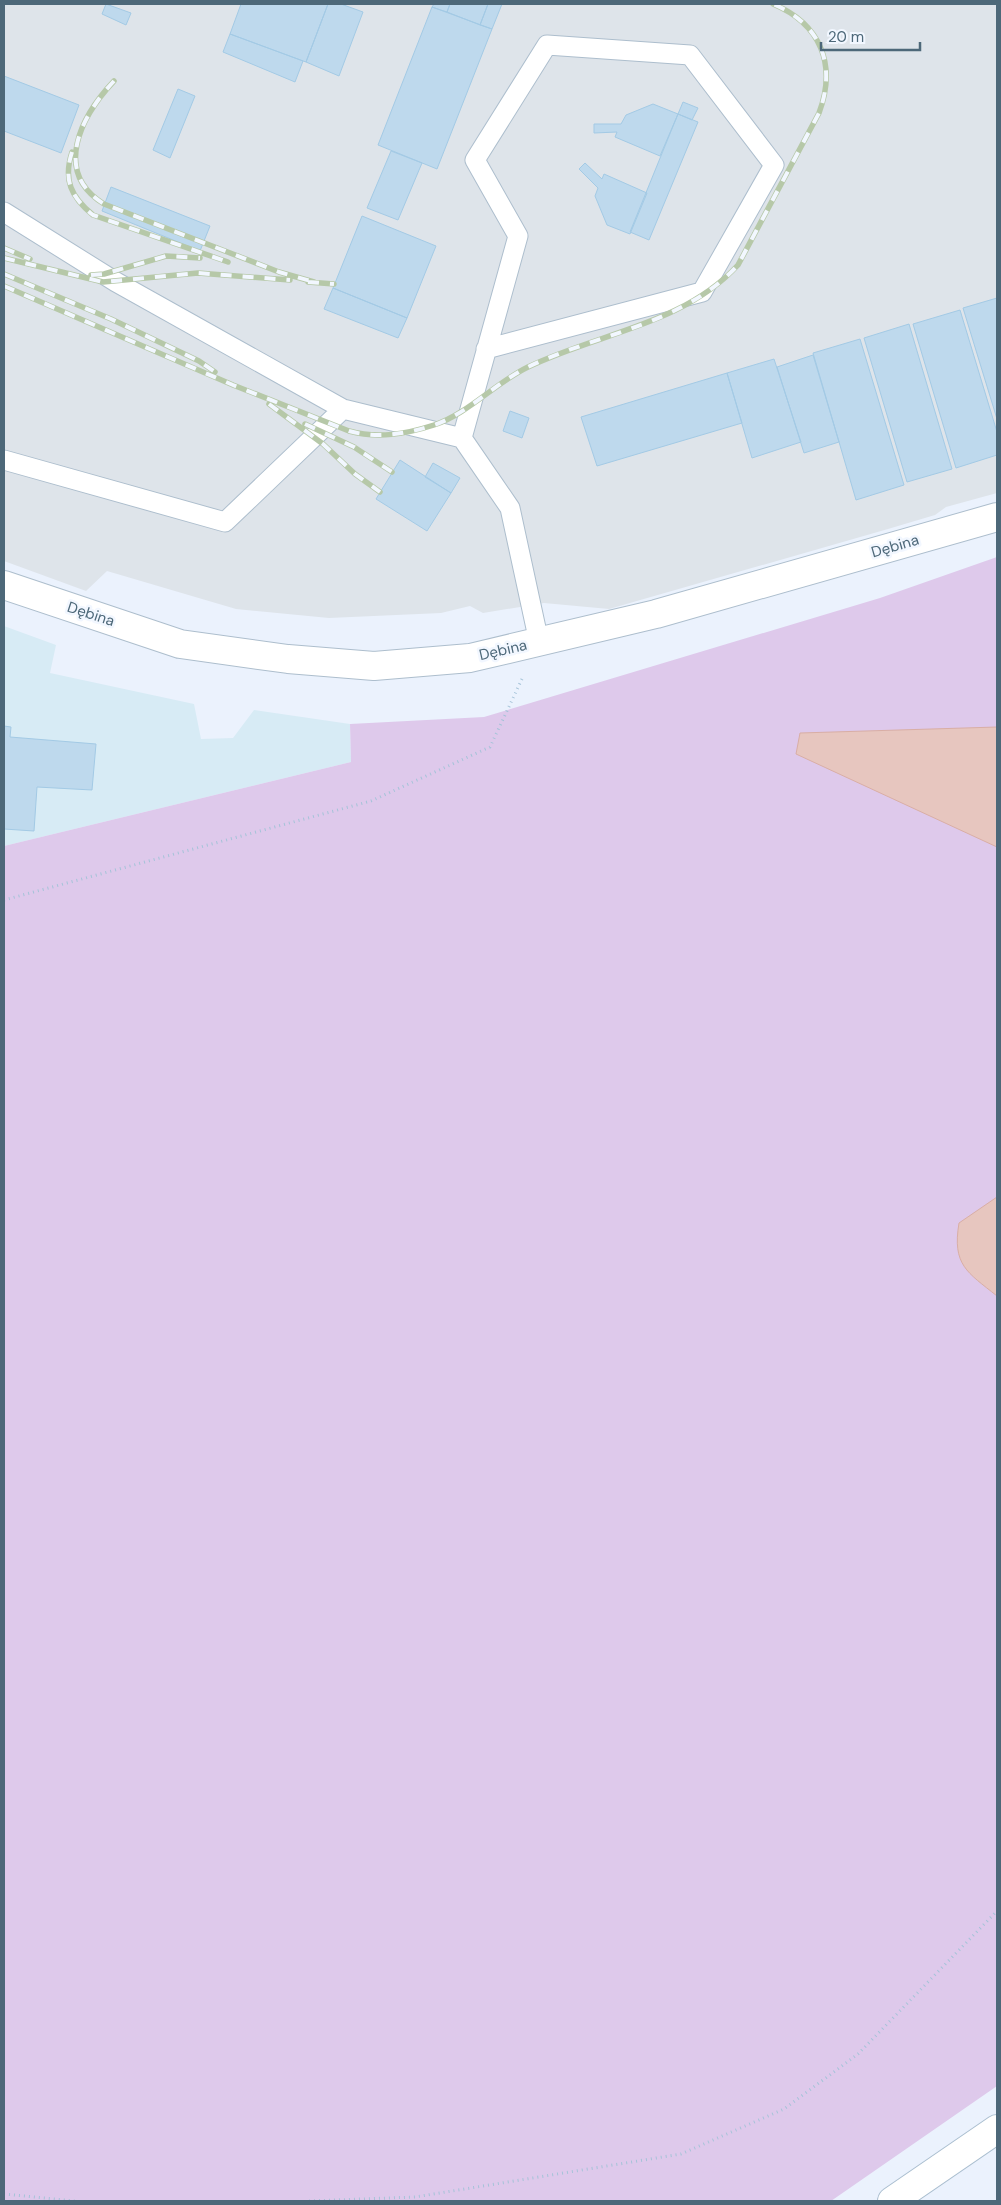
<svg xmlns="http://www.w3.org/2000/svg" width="1001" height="2205" font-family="'DM Sans',sans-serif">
<rect width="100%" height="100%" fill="#ebf2fd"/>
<path fill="#d7ebf5" d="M4 626 56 645 50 673 194 704 201 739 233 738 254 710 350 724 351 762 4 846Z"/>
<path fill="#dee4ea" d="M4 4H997V493L946 507 935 515 888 529 609 609 544 603 483 613 470 606 441 613 329 618 236 609 107 571 86 591 4 561Z"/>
<path fill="#dec9eb" d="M997 557V2086L831 2201H4V846L351 762 350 724 484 717 880 598Z"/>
<path fill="#e7c6bf" stroke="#d9aea5" d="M997 727V847L796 754 800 733Z
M997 1197V1296C967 1272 952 1265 959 1223Z"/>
<path fill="#bed9ed" stroke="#a3cae5" d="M106 4 131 13 126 25 102 14Z
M241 4H328L306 62 230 34Z
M328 4H341L363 12 339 76 306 62Z
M434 4H450L447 12 432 7Z
M450 4H488L480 25 447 12Z
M488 4H502L492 29 480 25Z
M432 7 492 29 437 169 378 145Z
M230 34 303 61 295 82 223 52Z
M4 76 79 105 61 153 4 131Z
M178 89 195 96 170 158 153 150Z
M683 102 698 108 692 120 678 114Z
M653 104 678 114 660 156 615 137 617 132 594 133V124H621L626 115Z
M678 114 698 122 649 240 630 232Z
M391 151 422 163 398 220 367 208Z
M585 163 602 179 604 174 647 193 630 234 607 225 595 196 598 188 579 169Z
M111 187 210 226 200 251 102 211Z
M362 216 436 246 407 318 333 288Z
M333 288 407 318 398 338 324 309Z
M997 298V419L963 308Z
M960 310 997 432V455L956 468 913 324Z
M909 324 952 469 907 482 864 338Z
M860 339 904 485 856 500 813 353Z
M813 355 839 442 804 453 777 367Z
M774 359 801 442 752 458 727 373Z
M727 373 742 423 597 466 581 417Z
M510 411 529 418 522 438 503 431Z
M400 460 451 493 427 531 376 499Z
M433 463 460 478 451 493 425 477Z
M4 726 11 727 10 737 96 744 92 790 37 787 34 831 4 829Z"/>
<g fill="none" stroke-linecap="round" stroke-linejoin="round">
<g stroke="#adbecd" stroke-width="21">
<path id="lane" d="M4 212 116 282 343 409
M486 349 702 292 774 165 690 55 547 45 475 160 518 236 462 438 510 508 539 642
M4 460 225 522 343 409 462 438"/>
</g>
<g stroke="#adbecd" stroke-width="30">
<path id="street" d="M4 585 180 644 288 659 374 666 470 658 656 614 997 517"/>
</g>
<g stroke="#abbfd0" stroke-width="30">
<path id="secondary" d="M892 2201 997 2129"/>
</g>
<path stroke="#a5c3d8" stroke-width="3" stroke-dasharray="1 4" stroke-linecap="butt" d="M4 900 371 801 490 747 522 679
M4 2194 75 2201
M309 2201 415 2197 681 2154 784 2109 858 2054 997 1911"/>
<use href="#lane" stroke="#fff" stroke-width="19"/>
<use href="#street" stroke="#fff" stroke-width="28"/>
<use href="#secondary" stroke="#fff" stroke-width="28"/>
<g stroke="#b6c8a8" stroke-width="5.5">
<path id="rail" d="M114 81C81 116 52 172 104 204L279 272 314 282
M72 152C63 180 71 197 93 215L228 262
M4 248 30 259
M4 258 103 282 198 273 290 280
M4 274 111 319 199 361 215 372
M91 275 104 274 166 256 200 258
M308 282 334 284
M4 286 233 385 349 431C378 439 406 434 434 425 469 413 495 383 528 367 598 333 683 325 738 265L819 113C837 65 821 24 773 4
M269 404 323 444 355 474 380 492
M305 424 354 447 392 472"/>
</g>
<use href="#rail" stroke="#f2f7ff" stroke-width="4" stroke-dasharray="11" stroke-linecap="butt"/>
</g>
<g text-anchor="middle" stroke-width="5" stroke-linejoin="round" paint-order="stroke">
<g font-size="15" fill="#4d6879" stroke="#f2f7ff">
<text transform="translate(895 546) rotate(-16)" y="5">Dębina</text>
<text transform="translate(91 614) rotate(18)" y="5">Dębina</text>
<text transform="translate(503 650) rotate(-13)" y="5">Dębina</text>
</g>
</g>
<rect width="1001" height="2205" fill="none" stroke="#4d6879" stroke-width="10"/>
<path d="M821 42v8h99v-8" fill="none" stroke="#4d6879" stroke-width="2.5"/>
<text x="828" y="42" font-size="15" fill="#4d6879" stroke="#f2f7ff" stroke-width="4" paint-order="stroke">20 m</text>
</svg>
